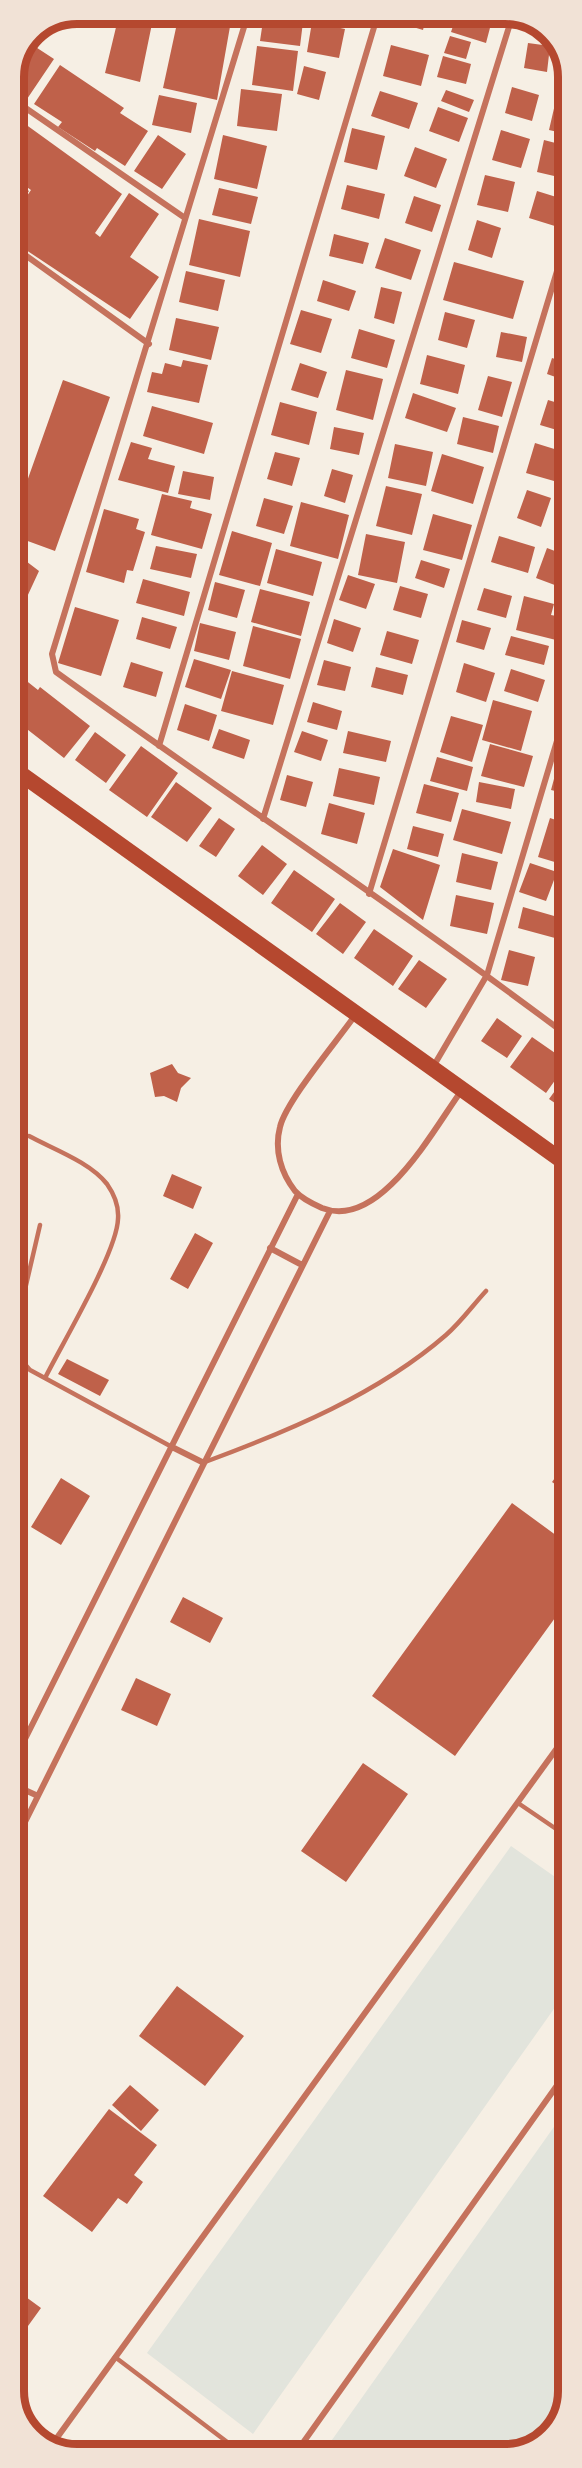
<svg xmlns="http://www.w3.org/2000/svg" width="582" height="2468" font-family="'Titillium Web',sans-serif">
<rect width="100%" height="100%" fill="#f6efe4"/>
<path fill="#e2e4dc" d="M511 1846 568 1886V1989L253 2434 147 2353Z
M568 2107V2391L553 2432 517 2453 322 2454Z"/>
<path fill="#bf614a" d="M123 14H154L140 82 105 73 118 19H121Z
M179 14H238L236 22 231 21 217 100 163 88Z
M264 14H304L300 46 260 41Z
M403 14H427L423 30 400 23Z
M457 14 491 24 486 43 451 32Z
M312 22 345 29 339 58 307 52Z
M528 22 550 32 552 36 526 30Z
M450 36 471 42 466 59 444 53Z
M28 42 54 59 27 99 14 91V77Z
M528 43 550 46 547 72 524 68Z
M391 45 429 55 421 86 383 76Z
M257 46 298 51 293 91 252 85Z
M443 56 471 64 466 84 437 77Z
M60 65 124 108 120 113 148 131 125 166 97 148 95 151 58 127 62 122 34 104Z
M304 66 326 72 319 100 297 94Z
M512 87 539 95 532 121 505 113Z
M241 89 282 94 277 131 237 126Z
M446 90 474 100 469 112 441 101Z
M380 91 418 103 409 129 371 116Z
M558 91 567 93V134L549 130Z
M159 95 197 103 191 133 152 125Z
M438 107 468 118 459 142 429 131Z
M14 116 122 194 95 233 100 237 129 193 159 214 130 257 159 277 130 319 14 242V215L31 190 14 178Z
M352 128 385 136 377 170 344 162Z
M501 130 530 139 521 168 492 160Z
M158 135 186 154 162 189 134 171Z
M223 135 267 146 257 189 214 179Z
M544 140 567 146V179L537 172Z
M415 147 447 159 436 188 404 176Z
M485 175 515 182 508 212 477 205Z
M14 180 29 191 14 213Z
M347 185 385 194 379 219 341 209Z
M219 188 258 197 251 224 212 215Z
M537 191 566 200 558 227 529 218Z
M414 196 441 205 432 232 405 223Z
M199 219 250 231 240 277 189 265Z
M477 220 501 228 492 258 468 250Z
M334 234 369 243 363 264 329 256Z
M385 238 421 250 411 280 375 268Z
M454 262 524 281 513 319 443 300Z
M567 266V290L560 287Z
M186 271 225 280 218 311 179 302Z
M323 280 356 291 349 311 317 301Z
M381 287 402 292 394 324 374 318Z
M301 310 332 319 321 353 290 344Z
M445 312 475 320 467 348 438 340Z
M563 316 567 318V342L555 337Z
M176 318 219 327 211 360 169 350Z
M359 329 395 340 387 368 351 358Z
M501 332 527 337 522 362 496 357Z
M427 355 465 365 458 394 420 384Z
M552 358 567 363V381L547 374Z
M183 360 208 365 199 403 147 392 152 372 162 374 165 363 181 367Z
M300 363 327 372 318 398 291 390Z
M346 370 383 379 373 420 336 410Z
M488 376 512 382 502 417 478 410Z
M63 380 110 397 55 551 14 536V518Z
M413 393 456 408 447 432 405 418Z
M548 400 568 406 567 433 540 425Z
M280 402 317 412 309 445 271 435Z
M152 406 213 423 204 454 143 436Z
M463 417 499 426 493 453 457 444Z
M334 427 364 433 359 455 330 449Z
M131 442 152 448 148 459 175 466 168 493 118 480Z
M535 443 564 452 554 481 526 473Z
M395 444 433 452 426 486 388 478Z
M275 452 300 458 292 486 267 479Z
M442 454 484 467 473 504 431 491Z
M332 469 353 475 345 503 324 496Z
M183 471 214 477 210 500 178 494Z
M386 486 422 494 412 535 376 526Z
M527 490 551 498 541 527 517 518Z
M162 494 192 501 190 508 212 514 202 549 151 535Z
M264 498 293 506 284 534 256 526Z
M301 502 349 515 338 559 290 546Z
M104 509 139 519 136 529 145 532 133 571 127 570 124 583 86 572Z
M433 514 472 525 462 560 423 550Z
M232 531 272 543 260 586 219 575Z
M366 534 405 542 397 583 358 575Z
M499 536 535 547 528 573 491 562Z
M156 546 197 554 191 578 150 569Z
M547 548 568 556V590L536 578Z
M276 549 322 562 313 596 267 583Z
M14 552 39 571 14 625Z
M421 560 450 569 444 588 415 578Z
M348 575 375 584 366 609 339 600Z
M143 579 190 592 184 616 136 603Z
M215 582 245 590 237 618 208 610Z
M400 586 428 594 421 618 393 610Z
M484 588 512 596 506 618 477 610Z
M260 589 310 602 301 636 251 622Z
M524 596 554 604 551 615 562 617 556 640 516 630Z
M75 607 119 620 101 676 58 663Z
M142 617 177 627 170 649 136 639Z
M334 619 361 628 353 652 327 643Z
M462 620 491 628 484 650 456 642Z
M200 623 236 632 229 660 194 651Z
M253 626 301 639 290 679 243 666Z
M387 631 419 640 412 664 380 655Z
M511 636 549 646 544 665 505 655Z
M194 659 231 670 221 699 185 687Z
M324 660 351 667 345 691 317 685Z
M131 662 163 672 156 697 123 687Z
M464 663 495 673 486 702 456 692Z
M376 667 408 675 403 695 371 687Z
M511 669 545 680 538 702 504 691Z
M14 671 38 690 40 687 90 726 64 758 14 719Z
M232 671 284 685 273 725 221 711Z
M493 700 532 711 521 751 482 740Z
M313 702 342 711 337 730 307 722Z
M185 704 217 715 209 741 177 730Z
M451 716 483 725 472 762 440 752Z
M219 729 250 740 244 759 212 748Z
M302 731 328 740 321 761 294 752Z
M348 731 391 741 386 762 343 753Z
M95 732 126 755 106 783 75 760Z
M490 744 533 756 524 787 481 776Z
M141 746 178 773 147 817 109 790Z
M437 757 473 767 467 791 430 781Z
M558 764 568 766V794L551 790Z
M339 768 380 777 374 805 333 796Z
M287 775 313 782 306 807 280 800Z
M176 782 212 808 187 842 151 817Z
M479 782 515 789 511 809 476 802Z
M424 784 459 793 451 822 416 813Z
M329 803 365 813 357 844 321 834Z
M462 809 511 822 502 854 453 840Z
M219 818 235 829 216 857 199 846Z
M550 818 568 824V866L538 857Z
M413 826 444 834 438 857 407 849Z
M262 845 287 864 263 895 238 876Z
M393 849 440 865 423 920 380 887Z
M462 853 498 862 491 890 456 882Z
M530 863 557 872 546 901 519 892Z
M294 870 335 899 312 932 271 903Z
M456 895 494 903 487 934 450 926Z
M340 903 366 922 343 954 316 934Z
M523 907 568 920 566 941 518 928Z
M374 929 413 956 393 986 354 958Z
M509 950 535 957 528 986 501 980Z
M419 960 447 979 426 1008 398 989Z
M497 1018 522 1036 507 1058 481 1041Z
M532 1037 568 1062 546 1093 510 1067Z
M172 1064 178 1073 191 1078 181 1088 177 1102 164 1096 155 1097 150 1073Z
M568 1073V1112L549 1099Z
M172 1174 202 1187 193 1209 163 1196Z
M195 1233 213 1243 188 1289 170 1279Z
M67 1359 109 1380 100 1396 58 1374Z
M568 1460V1493L552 1482Z
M61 1478 90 1496 61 1545 31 1527Z
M512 1503 568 1544V1600L455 1756 372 1696Z
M183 1597 223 1618 210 1643 170 1622Z
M136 1678 171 1694 157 1726 121 1710Z
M568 1756V1778L558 1771Z
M363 1763 408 1794 346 1882 301 1851Z
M177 1986 244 2036 205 2086 139 2036Z
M130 2085 159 2110 141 2131 112 2105Z
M109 2109 157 2145 134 2175 143 2182 127 2204 118 2198 92 2232 43 2196Z
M15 2289 41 2308 15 2344Z"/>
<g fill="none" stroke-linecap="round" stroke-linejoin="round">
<path stroke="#c5725c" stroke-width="4.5" d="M29 1136C53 1149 90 1162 107 1184 114 1194 119 1207 118 1219 117 1252 62 1344 45 1378
M40 1225 16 1328C14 1347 17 1356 30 1370L172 1447
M205 1462C289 1431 378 1394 446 1335 461 1322 473 1305 486 1291
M518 1803 568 1837
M115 2357 243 2454
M126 2454 134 2449 151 2454"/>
<path stroke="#c5725c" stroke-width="6" d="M248 14 52 654 56 672C226 795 401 910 568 1036
M14 100 185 218
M14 247 149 344
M159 746 378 14
M263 819 513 14
M369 894 567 238
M356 1014C338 1040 286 1101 280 1127 274 1150 281 1173 295 1191 302 1199 313 1204 322 1208 380 1231 434 1128 462 1090
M433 1067 487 975 568 704
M270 1248 302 1265
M172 1447 204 1463
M14 1761 298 1194
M14 1785 38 1796
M14 1844 330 1211
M51 2446 568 1733
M295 2454 568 2070"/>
<path stroke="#b5482f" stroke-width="16" d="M14 769 568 1165"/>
</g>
<path d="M0 0H582V2468H0ZM77 24H505A53 53 0 0 1 558 77V2391A53 53 0 0 1 505 2444H77A53 53 0 0 1 24 2391V77A53 53 0 0 1 77 24Z" fill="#f1e2d6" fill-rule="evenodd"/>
<path fill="none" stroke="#b5482f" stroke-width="8" d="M77 24H505A53 53 0 0 1 558 77V2391A53 53 0 0 1 505 2444H77A53 53 0 0 1 24 2391V77A53 53 0 0 1 77 24Z"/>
</svg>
